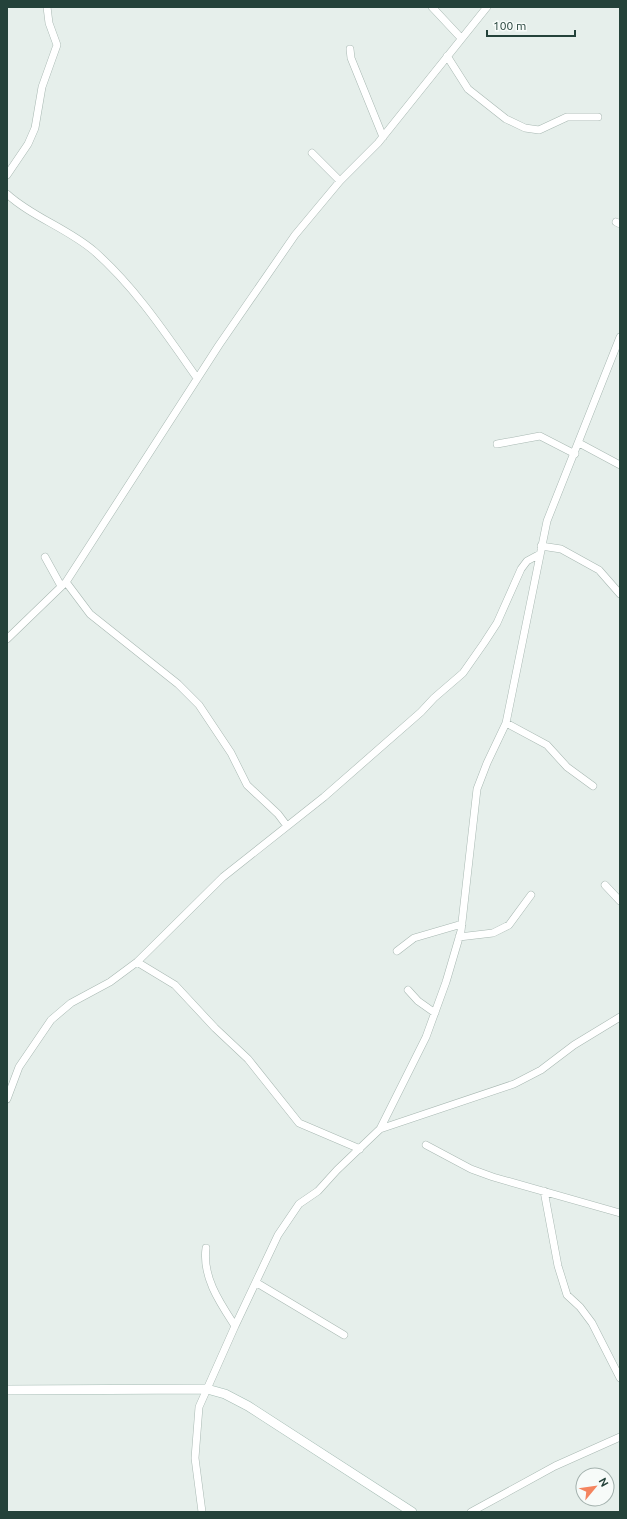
<svg xmlns="http://www.w3.org/2000/svg" width="627" height="1519" font-family="Ubuntu,sans-serif">
<rect width="100%" height="100%" fill="#e6efeb"/>
<g fill="none" stroke-linecap="round" stroke-linejoin="round">
<g stroke="#a8b8b2" stroke-width="8">
<path id="street" d="M432 7 461 38
M350 49 351 58 383 137
M447 56 468 89 506 119 525 128 539 130 567 117H598
M312 153 340 181
M7 175 28 144 35 128 42 87 57 45 49 23 47 7
M7 194C32 217 67 228 94 251 135 287 166 334 197 378
M616 222 620 224
M579 443 620 465
M497 444 540 436 575 454
M541 546 561 549 599 570 620 594
M45 557 61 586
M66 582 90 614 178 684 199 705 231 753 247 785 278 814 287 826
M7 639 66 582 219 345 295 235 340 181 378 143 487 7
M506 723 547 745 567 767 593 786
M605 885 620 901
M459 937 493 933 509 925 531 895
M397 951 414 938 462 924
M137 962 175 985 215 1028 248 1059 299 1123 360 1149
M408 990 418 1001 435 1013
M7 1099 19 1067 51 1020 71 1003 110 982 137 962 223 877 324 797 421 712 434 698 463 673 484 643 497 623 521 569 527 561 540 554
M380 1129 514 1084 541 1070 574 1045 620 1017
M426 1145 471 1169 493 1177 620 1213
M544 1191 558 1266 567 1295 580 1307 592 1323 620 1378
M206 1248C202 1277 220 1303 235 1326
M257 1283 344 1335
M202 1512 195 1458 199 1407 235 1326 278 1235 299 1204 318 1191 337 1170 380 1129 426 1037 446 982 461 931 477 789 487 763 506 723 547 521 620 337
M471 1512 555 1466 620 1437"/>
</g>
<g stroke="#a4bbb3" stroke-width="10">
<path id="secondary" d="M7 1390 207 1389 225 1394 248 1406 412 1512"/>
</g>
<use href="#street" stroke="#fff" stroke-width="7"/>
<use href="#secondary" stroke="#fff" stroke-width="9"/>
</g>
<rect width="627" height="1519" fill="none" stroke="#24423a" stroke-width="16"/>
<g transform="translate(595 1487) rotate(61)"><circle r="19" fill="#f7fbf9" stroke="#a3b1ad"/>
<path d="M0-3L7 15L0 10L-7 15Z" fill="#f4845f"/>
<text y="-6" font-size="11" font-weight="bold" text-anchor="middle" fill="#24423a">N</text>
</g>
<path d="M487 30v6h88v-6" fill="none" stroke="#24423a" stroke-width="2"/>
<text x="493" y="30" font-size="12" fill="#24423a" stroke="#f7fbf9" stroke-width="3" paint-order="stroke">100 m</text>
</svg>
